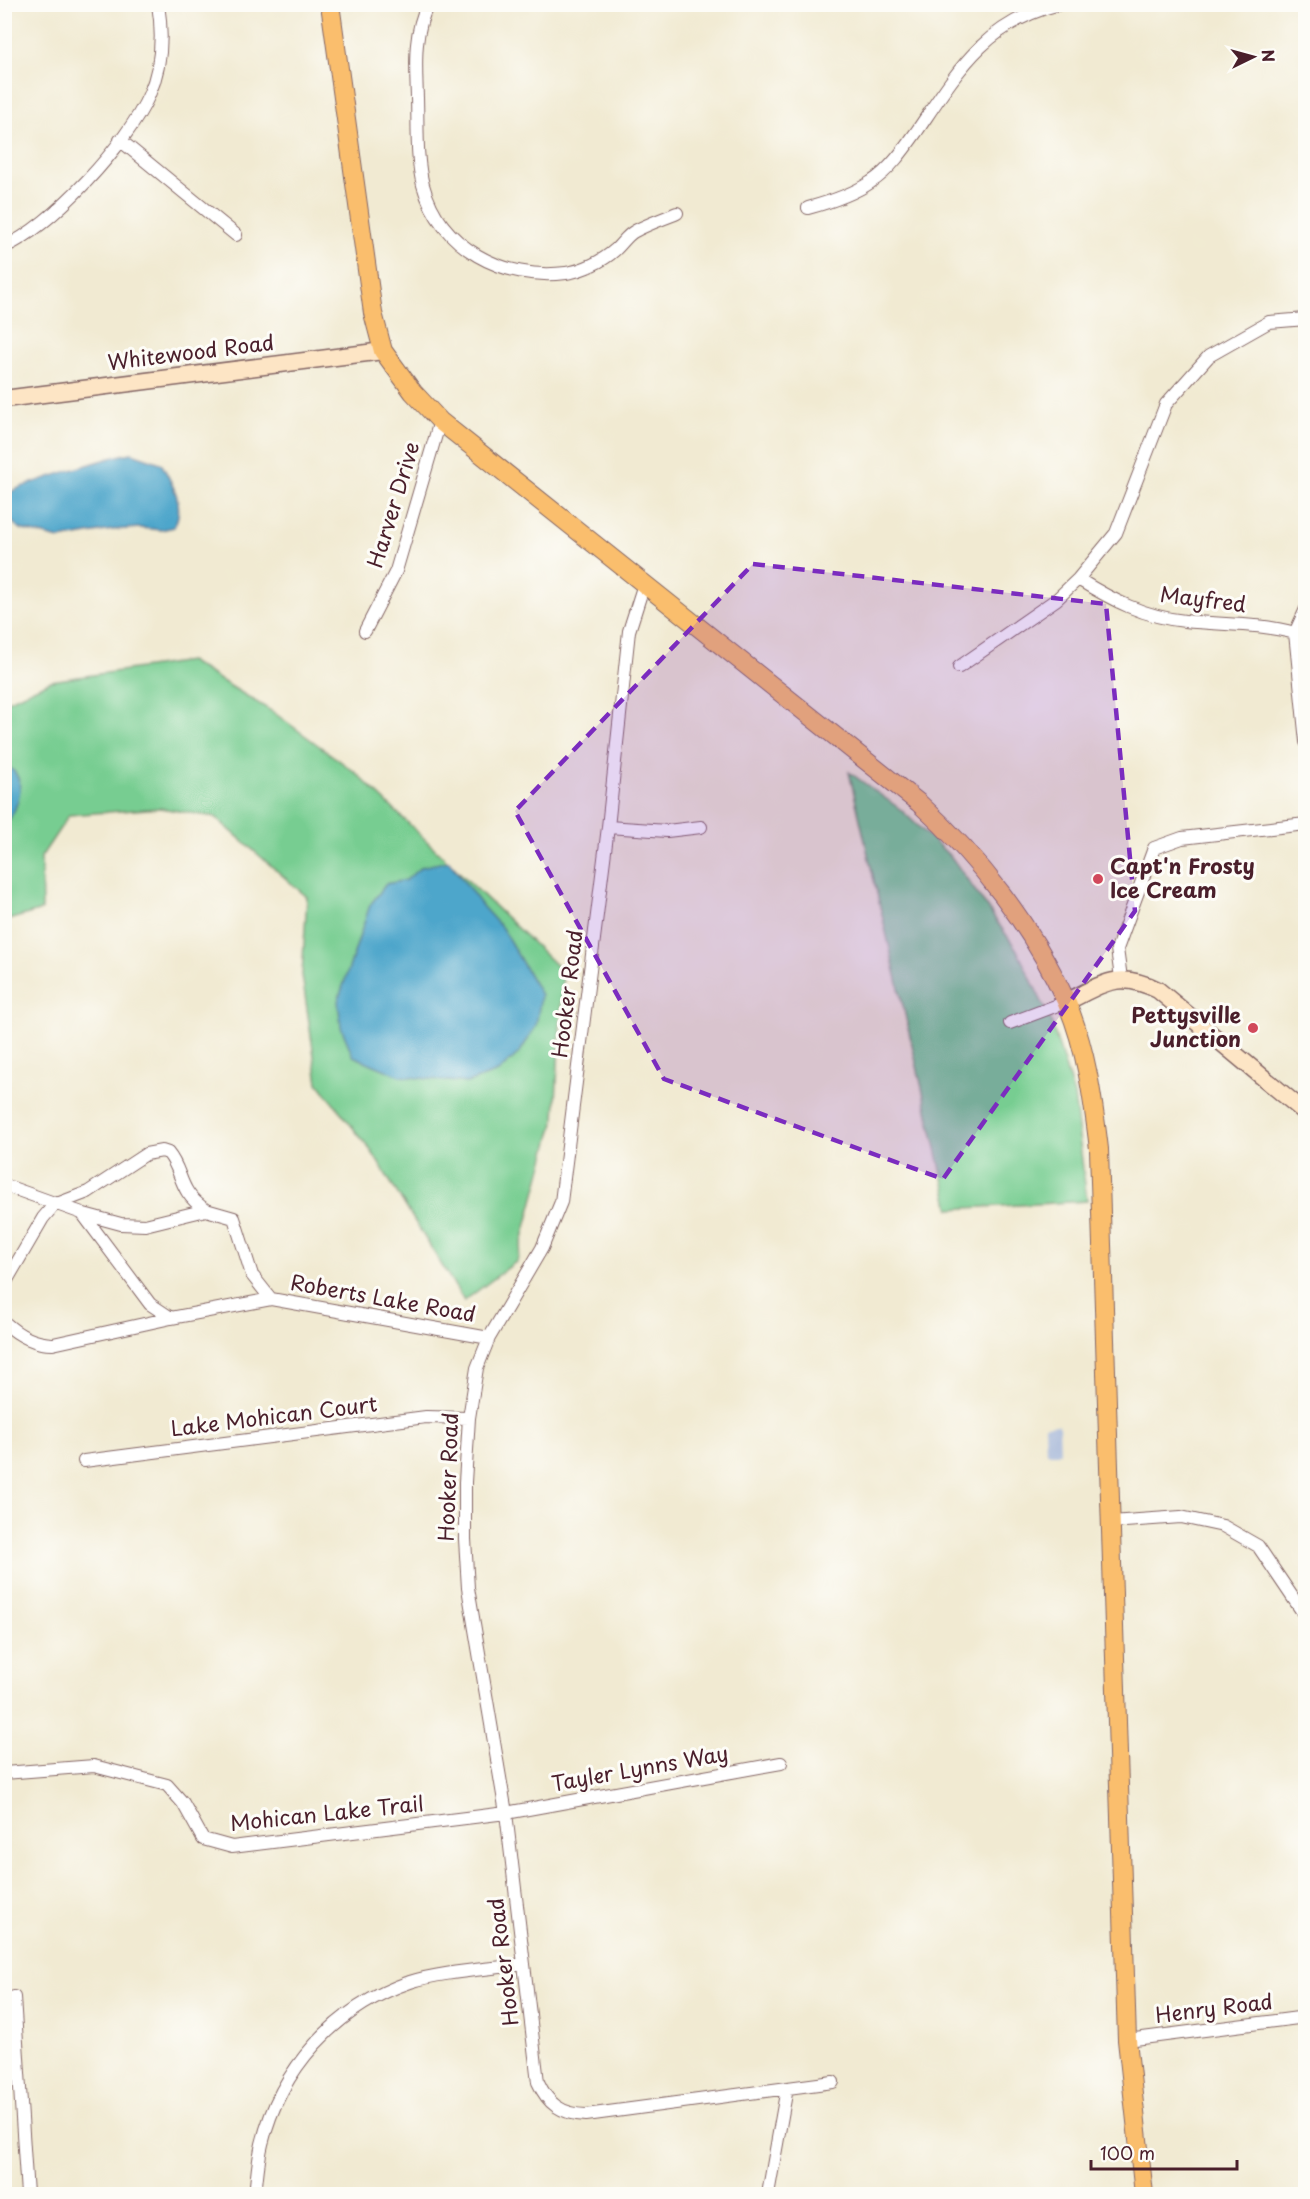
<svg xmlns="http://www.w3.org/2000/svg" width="1310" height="2199" font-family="'Playpen Sans',sans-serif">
<rect width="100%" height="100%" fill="#fdfcf7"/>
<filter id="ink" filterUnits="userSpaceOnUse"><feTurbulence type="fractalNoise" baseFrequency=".0167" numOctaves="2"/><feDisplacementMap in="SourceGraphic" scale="12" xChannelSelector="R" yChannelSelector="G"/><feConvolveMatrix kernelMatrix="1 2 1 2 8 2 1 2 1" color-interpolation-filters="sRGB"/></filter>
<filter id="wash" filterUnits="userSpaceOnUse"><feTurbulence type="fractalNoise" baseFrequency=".008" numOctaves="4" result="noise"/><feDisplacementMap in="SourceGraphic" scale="24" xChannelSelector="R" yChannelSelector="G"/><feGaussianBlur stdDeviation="1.35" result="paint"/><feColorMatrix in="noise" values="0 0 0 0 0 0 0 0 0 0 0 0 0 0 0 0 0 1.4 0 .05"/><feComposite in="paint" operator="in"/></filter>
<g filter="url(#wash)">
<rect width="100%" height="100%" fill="#f1ead2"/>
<path fill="#b7c5de" d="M1059 1424 1060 1453H1046L1045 1425Z"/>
<path fill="#77cd91" stroke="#60765e" stroke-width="1.5" d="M189 661 273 712 355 772 563 972 555 1119 517 1261 464 1301 372 1152 318 1083 302 975 307 897 215 817 160 808 69 815 41 857 42 910 5 921V702L51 681Z
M849 772 900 809 952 858 1017 950 1051 1021 1074 1095 1087 1201 950 1209Z"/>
<path fill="#4ea6cb" stroke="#4c627b" stroke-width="1.5" d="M132 453 161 463C172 483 186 505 174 527L161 530 140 528 112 530 59 539 20 529 11 521 5 504C7 501 9 495 11 492 17 486 120 454 132 453Z
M4 765C30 775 19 809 5 825Z
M449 861 483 907 502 928 541 995 536 1026 520 1052 498 1072 467 1083 400 1076 353 1056 341 1027 338 1001 370 905 386 884 406 880 421 867Z"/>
</g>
<g filter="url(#ink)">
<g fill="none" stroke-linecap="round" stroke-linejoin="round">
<g stroke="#846665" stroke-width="14">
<path id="street" d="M428 4C413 34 416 66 417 98 418 127 416 158 423 185 440 248 504 281 566 273 582 271 603 261 615 250 622 244 627 235 635 231 648 224 663 219 677 213
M120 140 236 235
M808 208C830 202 852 195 871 182 889 171 905 148 917 131 957 72 985 22 1060 4
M4 247C52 226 128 143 149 95 162 66 163 35 158 4
M1078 579C1112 600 1144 617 1185 621 1222 625 1259 623 1295 633
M644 584 629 631 608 827 561 1202 542 1248 489 1338 477 1368 469 1418 465 1482V1539L468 1588 506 1813 538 2082C548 2104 561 2114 586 2115L833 2082
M1306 609 1295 633 1306 742
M365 631 396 571 440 421
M959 667 1057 599 1078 579 1116 533 1166 404 1209 356 1269 322 1306 319
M608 827 667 831 701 827
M1121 978 1117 949 1154 848 1182 838 1306 824
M1010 1023 1066 1002
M4 1185 82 1213 150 1304 171 1318 271 1299 489 1338
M84 1214 121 1224 145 1225 206 1210 234 1218 252 1275 271 1299
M4 1285 43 1218 54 1205 88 1192 146 1154 162 1151 168 1153C184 1172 177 1191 206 1210
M4 1322C18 1335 34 1344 53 1344L171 1318
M84 1461 426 1417 469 1418
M1111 1522 1181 1517 1223 1526 1258 1546 1306 1617
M4 1773 94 1766 167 1785 183 1803 203 1839 232 1847 506 1813 781 1763
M14 1997 27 2194
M1127 2040 1306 2017
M255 2194C257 2178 258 2160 262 2144 280 2069 336 2007 410 1982 440 1972 491 1969 524 1964
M768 2194 787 2088"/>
</g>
<g stroke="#846665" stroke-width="19">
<path id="secondary" d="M4 399 383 351
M1066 1002C1103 984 1118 970 1158 990L1306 1113"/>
</g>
<g stroke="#846665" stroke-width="20">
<path id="primary" d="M330 4 373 313 383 351 413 392 440 421 919 803C979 858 1032 926 1066 1001 1086 1047 1093 1099 1099 1149L1127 2040 1144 2194"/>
</g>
<use href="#street" stroke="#fff" stroke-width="12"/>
<use href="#secondary" stroke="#fde5c5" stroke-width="16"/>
<use href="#primary" stroke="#fabe6d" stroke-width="18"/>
</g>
</g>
<path fill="#7b2cbf" fill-opacity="0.2" stroke="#7b2cbf" stroke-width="4.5" stroke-dasharray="12 8" stroke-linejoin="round" d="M753 564 1106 604 1135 911 943 1179 664 1079 515 811Z"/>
<g fill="#d1495b" stroke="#fdfcf7" stroke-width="2">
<circle cx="1098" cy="879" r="6"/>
<circle cx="1253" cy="1028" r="6"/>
</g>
<g text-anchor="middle" stroke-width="6" stroke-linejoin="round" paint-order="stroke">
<g font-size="21" fill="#4a1f2b" stroke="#fdfcf7">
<text transform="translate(191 353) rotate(-7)" y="7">Whitewood Road</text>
<text transform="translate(394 505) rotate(-73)" y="7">Harver Drive</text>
<text transform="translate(1203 600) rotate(7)" y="7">Mayfred</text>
<text transform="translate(568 994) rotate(-83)" y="7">Hooker Road</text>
<text transform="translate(383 1299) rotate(10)" y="7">Roberts Lake Road</text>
<text transform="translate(274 1417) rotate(-7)" y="7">Lake Mohican Court</text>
<text transform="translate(449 1477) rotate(-88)" y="7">Hooker Road</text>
<text transform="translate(640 1769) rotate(-10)" y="7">Tayler Lynns Way</text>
<text transform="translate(327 1814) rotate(-6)" y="7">Mohican Lake Trail</text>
<text transform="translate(504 1962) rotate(-97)" y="7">Hooker Road</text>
<text transform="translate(1214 2009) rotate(-7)" y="7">Henry Road</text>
</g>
<g font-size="21" font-weight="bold" fill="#4a1f2b" stroke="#fdfcf7" text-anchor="start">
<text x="1110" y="874">Capt'n Frosty<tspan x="1110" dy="24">Ice Cream</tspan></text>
<text x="1241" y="1023" text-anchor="end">Pettysville<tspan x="1241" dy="24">Junction</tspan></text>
</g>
</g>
<rect width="1310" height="2199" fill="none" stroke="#fdfcf7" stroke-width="24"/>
<g transform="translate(1253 57) rotate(85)" stroke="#fdfcf7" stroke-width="4.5" paint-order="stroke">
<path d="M0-4.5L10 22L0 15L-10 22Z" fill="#4a1f2b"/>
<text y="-9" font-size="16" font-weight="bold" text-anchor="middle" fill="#4a1f2b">N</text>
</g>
<path d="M1091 2160v9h146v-9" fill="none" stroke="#4a1f2b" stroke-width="3"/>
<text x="1100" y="2160" font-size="18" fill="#4a1f2b" stroke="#fdfcf7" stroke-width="4.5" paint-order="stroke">100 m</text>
</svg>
